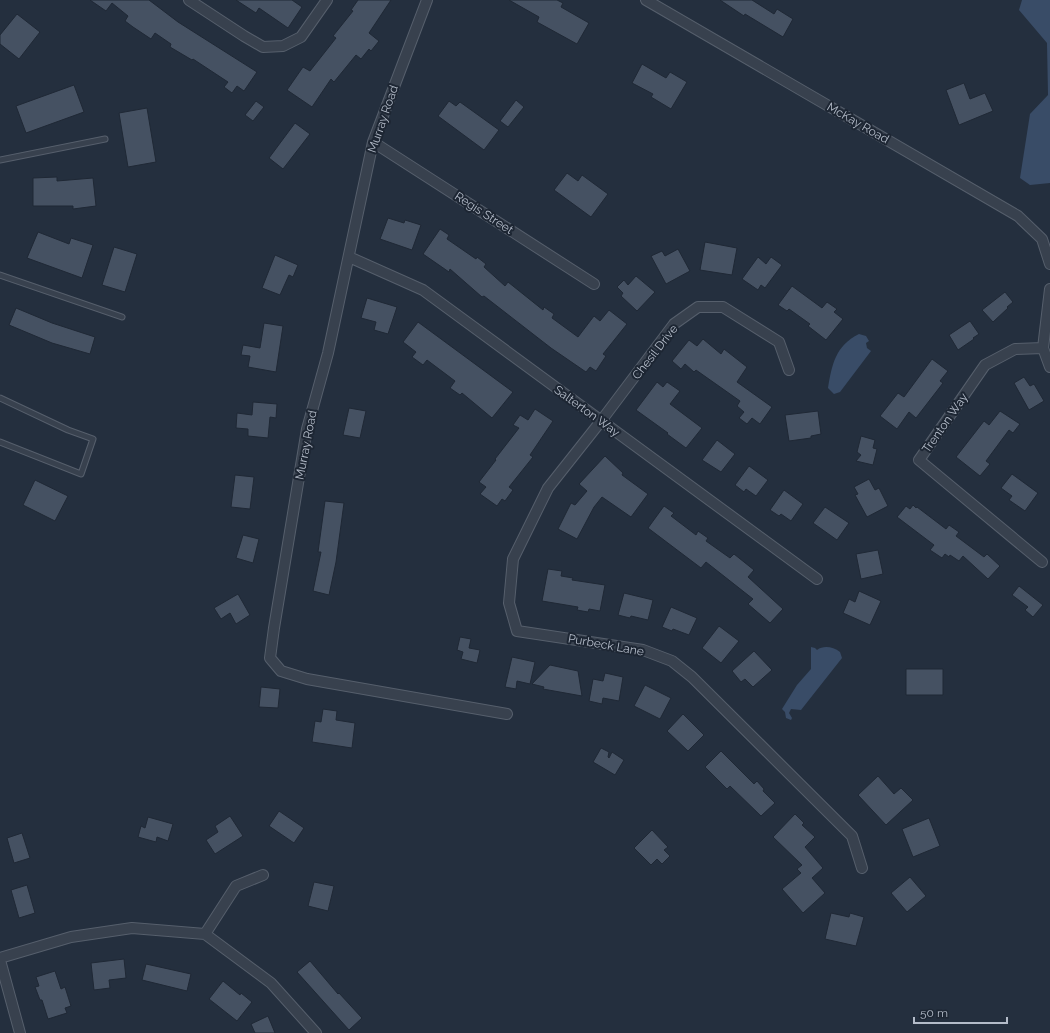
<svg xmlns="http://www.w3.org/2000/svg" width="1050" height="1033" font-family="Raleway,sans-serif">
<rect width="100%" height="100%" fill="#242f3e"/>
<path fill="#394c67" d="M1022 0H1050V183L1030 185 1020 178 1030 114 1048 95 1047 43 1019 10Z
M859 334 866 336 869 341 866 343 867 348 871 351 840 392 834 394 828 388C832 365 835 346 859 334Z
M811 647 815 648 817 650C824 645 833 647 840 652L842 658 801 710 791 709 789 713 792 718 791 720 786 718 785 712 782 709 797 685 811 669Z"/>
<path fill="#455162" stroke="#1f2835" d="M90 0H149L178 22 257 72 244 91 237 86 232 93 224 87 228 82 193 59 192 60 170 47 171 44 155 33 151 39 133 27 125 21 128 16 112 3 106 11Z
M236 0H292L302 7 288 28 259 8 256 13Z
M358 0H391L369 33 379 41 371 51 369 49 361 59 356 55 334 82 331 79 312 107 287 90 303 67 310 71 336 38 333 36 353 11 351 10Z
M509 0H557L563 3 561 7 589 23 577 44 537 22 539 17Z
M720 0H752L774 14 777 9 793 19 783 37 745 14 744 16Z
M17 14 40 32 19 59 0 44V35Z
M642 64 666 78 670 72 687 82 671 109 651 97 653 94 632 83Z
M964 83 970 99 985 93 993 111 959 125 946 90Z
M74 85 84 112 26 133 16 106Z
M516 100 524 107 508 127 500 121Z
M256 101 264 107 253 121 245 115Z
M449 101 456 106 460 102 499 130 484 150 438 116Z
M147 108 156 162 128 167 119 113Z
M295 123 310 134 283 169 269 158Z
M567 173 578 181 582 175 608 194 591 217 554 190Z
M57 177V181L93 178 96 206 73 209V206H33V178Z
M388 218 404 223 405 220 421 225 412 250 380 239Z
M440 229 449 235 447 239 476 259 477 257 486 264 484 267 505 286 508 282 543 310 544 307 554 314 552 318 578 337 594 316 600 321 609 310 627 324 603 354 606 356 596 371 590 367 586 372 551 348 484 296 482 297 450 269 449 272 423 254Z
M38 232 69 244 71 238 93 245 82 278 27 258Z
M705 242 737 248 732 275 700 270Z
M114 247 137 254 125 292 102 285Z
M678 249 690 271 666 284 651 256 662 251 665 256Z
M275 255 298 265 293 277 289 275 280 295 262 288Z
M758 257 766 264 771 257 782 265 765 288 761 285 758 290 742 279Z
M636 276 655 292 637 311 621 296 623 293 617 287 624 280 628 285Z
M792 286 822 308 827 302 837 309 834 312 843 319 826 340 808 326 810 324 789 309 787 311 778 305Z
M1005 292 1013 302 1007 307 1008 308 993 322 982 310Z
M367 298 397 307 388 334 374 330 376 322 361 318Z
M16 308 52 323 95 337 90 354 52 343 9 325Z
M970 321 979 334 973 338 974 339 958 350 949 335Z
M418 322 513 392 492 418 462 393 460 395 450 388 455 381 427 360 423 365 412 357 416 352 403 342Z
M264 323 283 326 276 372 248 367 250 356 241 355 243 345 260 348Z
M703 339 721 354 724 349 747 367 737 382 772 407 760 424 752 418 747 424 739 418 744 412 737 406 740 401 696 370 694 372 685 364 681 369 672 361 689 340 697 346Z
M932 359 948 371 940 381 943 383 916 418 909 412 897 429 880 416 898 393 904 397Z
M1024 377 1030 386 1034 384 1044 401 1029 410 1014 383Z
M657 382 663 387 667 382 680 391 670 404 702 428 686 448 667 434 668 433 636 410Z
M253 402 277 404 276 418 270 417 268 438 248 436V429L236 428 237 413 252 415Z
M349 408 366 411 360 438 343 435Z
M535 409 553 421 530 455 533 457 509 487 513 490 505 501 502 499 497 506 480 494 486 487 479 482 496 460 495 459 519 428 513 425 520 415 528 420Z
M818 411 821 434 811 436V438L789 441 785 415Z
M1000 411 1020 424 1013 433 1009 430 986 461 990 464 980 476 956 457 984 421 989 425Z
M861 436 875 440 873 448 877 449 873 465 856 461 861 455 857 452Z
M717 440 735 454 721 472 702 460Z
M605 456 623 473 622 475 648 494 631 517 602 497 594 507 577 539 558 529 571 503 575 505 587 491 579 484Z
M749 466 768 480 756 496 746 489 744 492 735 485Z
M1012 474 1038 493 1025 511 1009 500 1012 496 1001 488Z
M235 475 254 477 250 509 231 507Z
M869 479 875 490 879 488 888 506 867 517 855 495 858 494 854 487Z
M35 480 68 496 55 521 23 505Z
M784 490 803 504 791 521 781 514 779 516 770 510Z
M325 501 344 503 336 562 329 595 313 591 321 552H318Z
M913 505 916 508 917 507 946 529 949 525 959 532 956 536 984 557 987 554 1000 566 988 579 963 556 959 561 950 555 949 557 945 554 942 558 930 550 934 545 897 517 906 506 910 509Z
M664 506 674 513 671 516 696 535 698 531 708 538 706 541 730 558 734 554 754 570 748 577 783 609 770 623 748 604 753 599 706 562 701 568 648 528Z
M825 507 849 523 837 540 813 523Z
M243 535 259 539 253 563 236 558Z
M878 550 883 574 861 579 856 554Z
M548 569 562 571 561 576 573 578 572 580 605 585 600 611 589 609 588 612 577 610 578 607 542 601Z
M1019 586 1043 605 1033 617 1025 610 1028 607 1012 595Z
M859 591 881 601 870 625 843 613 849 599 855 602Z
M624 593 653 600 648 620 631 616 630 618 618 615Z
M238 594 250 615 236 624 230 613 221 619 214 608Z
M671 607 697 618 689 635 673 629 672 631 662 627Z
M719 626 739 641 721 663 702 648Z
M460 637 471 639 469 648 480 650 477 663 461 659 463 652 457 650Z
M754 651 772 670 753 687 745 679 741 682 732 671Z
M512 657 535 662 530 684 517 681 516 689 505 687Z
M550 665 578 671 582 696 543 689 544 687 532 684Z
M906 669H943V695H906Z
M605 673 623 677 619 701 603 698 602 704 589 701 593 679 603 681Z
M645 685 671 698 660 719 634 706Z
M261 687 280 689 278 708 259 707Z
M323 709 337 711 336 720 355 723 352 748 312 742 315 721 321 722Z
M683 714 704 735 688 751 667 731Z
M601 748 609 752 608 757 609 758 612 752 624 760 615 775 593 762Z
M721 751 754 784 757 781 764 789 763 791 775 803 761 816 730 786 727 789 705 767Z
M878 776 894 794 901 788 913 800 886 825 858 795Z
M279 811 304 828 294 843 269 826Z
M795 814 804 823 802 825 815 837 805 847 823 868 812 878 825 893 803 913 782 889 801 873 797 869 802 865 773 837Z
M230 816 243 836 215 854 206 840 218 832 215 826Z
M148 817 173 824 168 841 157 837 156 842 138 837 141 826 145 828Z
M929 818 940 846 913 857 902 829Z
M652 830 668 847 664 850 670 856 662 864 657 859 651 865 634 848Z
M22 833 30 858 14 863 7 838Z
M910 877 926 896 907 912 891 893Z
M314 882 334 886 328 911 308 906Z
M27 885 35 913 19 918 11 890Z
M831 913 849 917 850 913 864 917 856 946 825 939Z
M124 959 126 978 109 980 110 988 94 990 91 963Z
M310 961 338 994 339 993 362 1018 349 1030 297 972Z
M146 964 191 974 187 991 142 980Z
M55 971 61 989 65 987 71 1006 65 1008 67 1013 48 1019 42 1000H40L35 987 39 986 36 977Z
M223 981 240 995 241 993 252 1002 237 1021 209 999Z
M268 1016 275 1033H255L251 1024Z"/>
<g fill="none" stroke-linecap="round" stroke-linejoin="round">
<g stroke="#565f6c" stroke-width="7">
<path id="lane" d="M0 160 105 139
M0 275 122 317
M0 398 68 430 93 439 81 474 0 442"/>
</g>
<g stroke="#565f6c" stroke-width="12">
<path id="street" d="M189 0 244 36 263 47 283 46 301 37 327 0
M427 0 373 142 328 353 307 429 274 628 270 658 281 671 307 679 507 714
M646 0 1018 216 1042 239 1050 264
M373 142 594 284
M349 257 423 290 817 579
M1050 289 1043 348 1050 367
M789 370 779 342 723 307H698L674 324 601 421 548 488 513 559 509 603 517 631 643 650 672 661 692 677 852 836 862 868
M1042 562 919 460 985 365 1015 349 1043 348
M205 934 236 886 263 875
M0 958 71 937 132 928 205 934 271 983 316 1033
M0 960 20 1033"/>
</g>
<use href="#lane" stroke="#38414e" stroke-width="5"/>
<use href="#street" stroke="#38414e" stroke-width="10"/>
</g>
<g text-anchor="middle" stroke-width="4" stroke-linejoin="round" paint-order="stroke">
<g font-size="12" fill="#b4bcc9" stroke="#1d2633">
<text transform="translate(383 119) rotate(-71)" y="4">Murray Road</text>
<text transform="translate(858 123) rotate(30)" y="4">McKay Road</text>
<text transform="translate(484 213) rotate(33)" y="4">Regis Street</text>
<text transform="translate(655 352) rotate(-52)" y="4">Chesil Drive</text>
<text transform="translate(587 411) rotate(36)" y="4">Salterton Way</text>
<text transform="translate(945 423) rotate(-55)" y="4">Trenton Way</text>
<text transform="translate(306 445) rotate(-79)" y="4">Murray Road</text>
<text transform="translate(606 645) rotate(10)" y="4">Purbeck Lane</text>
</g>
</g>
<path d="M914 1017v6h93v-6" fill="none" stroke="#b4bcc9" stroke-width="2"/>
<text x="920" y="1017" font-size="12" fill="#b4bcc9" stroke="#1d2633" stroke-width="3" paint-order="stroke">50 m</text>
</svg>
